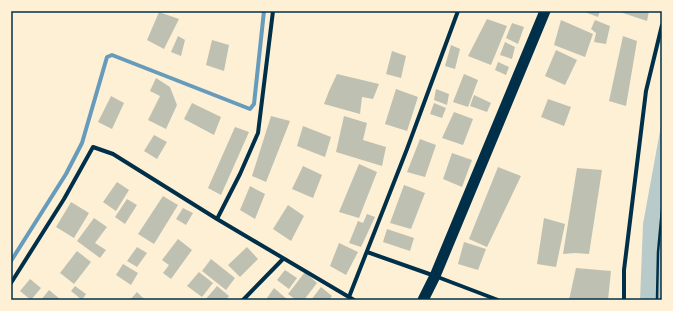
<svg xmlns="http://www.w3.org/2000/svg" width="673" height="311" font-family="'Source Sans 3',sans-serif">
<rect width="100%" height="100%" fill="#fdf0d5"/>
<path fill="#b9caca" d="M662 120V300H640L643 224Z"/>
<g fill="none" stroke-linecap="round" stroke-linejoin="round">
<path stroke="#669bbc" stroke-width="4" d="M11 261 66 174 82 143 107 57 112 55 250 109 254 104 264 11"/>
</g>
<path fill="#bec0b2" d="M582 11H600L598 17Z
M620 11H649L647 21 620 12Z
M159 12 179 19 164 49 147 40Z
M487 19 507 26 491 65 468 56Z
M561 20 593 34 585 57 554 45Z
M595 20 610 26 606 44 594 42 596 33 591 29Z
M512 23 524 27 518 44 506 38Z
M178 36 185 40 181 56 171 52Z
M623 36 637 41 626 106 609 101Z
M212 40 229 45 224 71 206 65Z
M505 42 515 47 512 59 500 55Z
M451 45 460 49 455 69 445 66Z
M556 50 577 60 565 85 545 76Z
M392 51 406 56 401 78 386 74Z
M498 62 509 67 506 75 495 70Z
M337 74 379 84 373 99 362 97 360 114 324 104 329 91Z
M464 74 478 80 468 107 453 102Z
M156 78 170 87 177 105 166 129 148 120 160 96 150 91Z
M396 89 418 97 407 131 385 124Z
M436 89 449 94 447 105 434 100Z
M474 95 491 103 487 112 470 106Z
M111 96 124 103 112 129 98 122Z
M548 99 571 107 564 126 541 117Z
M192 103 221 117 214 135 184 119Z
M434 103 446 108 442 118 430 114Z
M454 112 473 119 463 145 442 138Z
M271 116 290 121 266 182 252 176Z
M344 116 367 123 363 140 386 147 382 166 336 152Z
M303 126 331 137 325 157 297 146Z
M235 127 249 132 221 195 208 188Z
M154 135 167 142 157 159 144 151Z
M420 139 436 145 425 177 407 172Z
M452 153 472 160 462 187 443 179Z
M359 164 377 172 359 218 339 212Z
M303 166 322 175 313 198 292 189Z
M498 167 521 176 487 247 469 239Z
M577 168 602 170 589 254 575 253 563 254Z
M117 182 129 190 116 211 103 202Z
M404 185 425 193 411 229 390 223Z
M250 186 265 194 255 219 240 210Z
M163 196 178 205 154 244 138 234Z
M127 199 137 205 125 224 115 217Z
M71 202 89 213 74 238 56 227Z
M288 205 304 216 291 241 273 229Z
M183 208 193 213 186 225 176 219Z
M367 214 375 217 361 247 349 243 358 221 363 223Z
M94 218 107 227 95 243 106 250 100 258 77 241Z
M544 218 565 224 556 267 537 264Z
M387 229 414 238 410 251 383 242Z
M178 239 192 250 171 279 163 273 169 265 162 260Z
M464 242 486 249 478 270 458 264Z
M339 243 358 252 346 275 330 266Z
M137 247 147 253 137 267 127 261Z
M247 247 258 259 240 277 228 265Z
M77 251 91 262 74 284 60 273Z
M211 259 235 278 226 290 202 271Z
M123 264 138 273 131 285 116 275Z
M576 268 611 271 608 300H569Z
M285 270 297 278 289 289 277 280Z
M199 272 213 283 202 297 187 286Z
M305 272 317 283 304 300H296L288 294Z
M30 279 41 288 31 300 20 291Z
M75 286 86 294 82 300 71 291Z
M217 286 229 296 226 300H205Z
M321 287 332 296 329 300H311Z
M274 288 288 300H269L267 298Z
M49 290 61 300H41Z
M137 292 145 300H130Z"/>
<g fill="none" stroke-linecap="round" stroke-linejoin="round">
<path stroke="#003049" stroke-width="2.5" d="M657 300 658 252 662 209"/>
<path stroke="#003049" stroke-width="4" d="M217 219 240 174 258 133 273 11
M367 252 435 276 498 300
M11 283 64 199 93 147 113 154 217 219 354 300
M349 297 407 149 458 11
M243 300 283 259
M624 300V270L646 91 662 25"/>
<path stroke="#003049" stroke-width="11" d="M423 300 435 276 545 11"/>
</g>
<rect width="673" height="311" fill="none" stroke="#fdf0d5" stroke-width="24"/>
<rect x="12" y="12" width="649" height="287" fill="none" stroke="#003049" stroke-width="1.5"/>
</svg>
